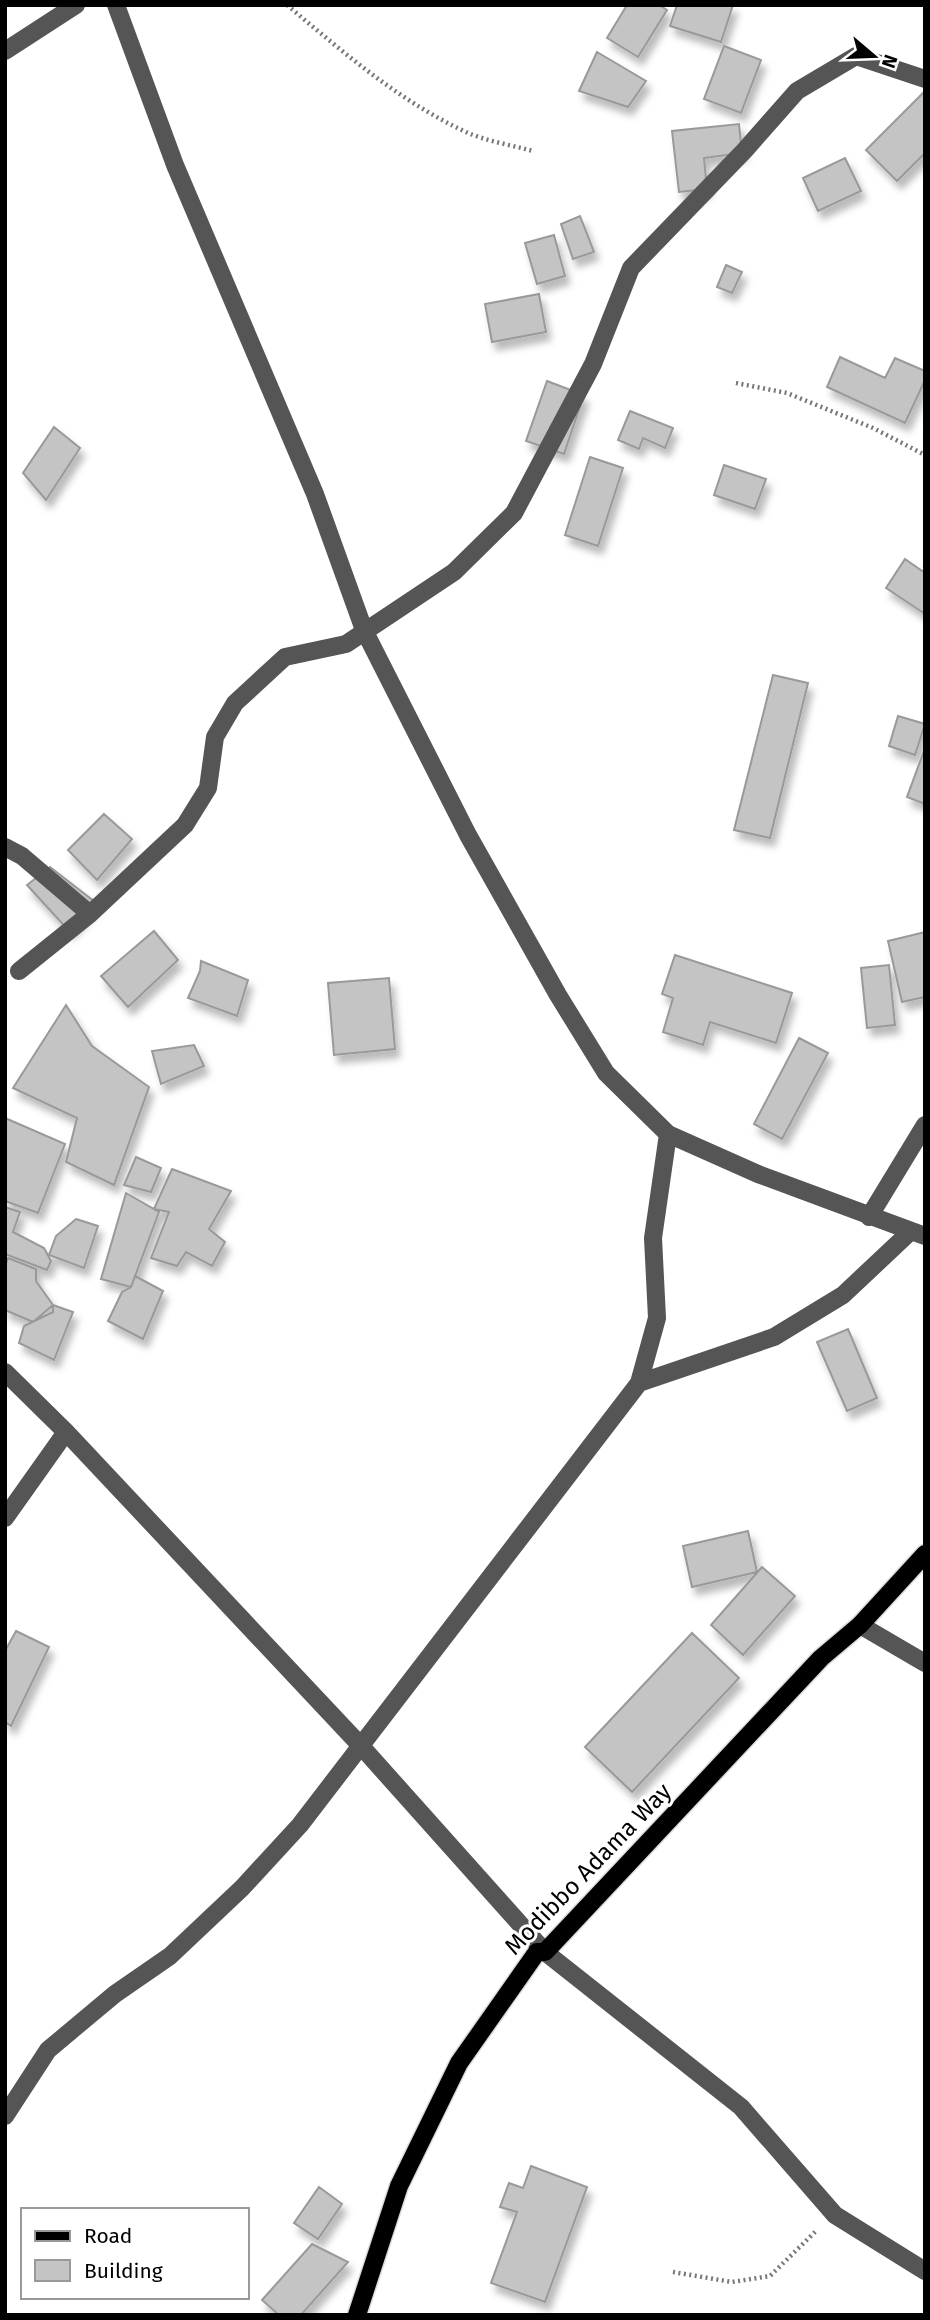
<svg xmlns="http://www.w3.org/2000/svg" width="930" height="2320" font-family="'Fira Sans',sans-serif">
<defs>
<filter id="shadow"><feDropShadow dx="4.5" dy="8" stdDeviation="3.5" flood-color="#0004"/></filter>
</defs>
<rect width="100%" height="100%" fill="#fff"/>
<path fill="#c4c4c4" stroke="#999" stroke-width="2" filter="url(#shadow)" d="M627 5H659L667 10 638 57 607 38Z
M677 5H733L721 42 670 26Z
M724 46 761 60 741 113 704 99Z
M597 52 646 81 628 107 579 91Z
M925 91V153L897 181 866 150Z
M739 124 742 153 704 158 707 189 679 192 672 131Z
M845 158 861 191 818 211 803 178Z
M580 216 594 252 573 259 561 224Z
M554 235 565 276 537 284 525 243Z
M726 265 742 272 732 293 717 287Z
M539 294 546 332 492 342 485 304Z
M840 357 885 378 895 358 925 371V380L905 423 827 387Z
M547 381 584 395 564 454 526 441Z
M630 411 673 428 665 448 643 438 639 449 618 440Z
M54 427 80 448 46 500 23 473Z
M590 457 623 468 598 546 565 535Z
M724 465 766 479 755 509 714 495Z
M905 559 925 573V614L886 588Z
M773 675 808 683 770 838 734 830Z
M898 716 925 724 915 755 889 746Z
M925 748V804L907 797Z
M104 814 132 839 97 880 68 850Z
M50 867 95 902 69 931 27 885Z
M154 931 178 960 128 1007 101 976Z
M925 932V997L902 1002 888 941Z
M675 955 792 993 776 1043 710 1022 703 1045 663 1032 673 998 662 994Z
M201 961 248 980 237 1016 188 998 200 971Z
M889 965 895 1025 867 1028 861 968Z
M389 978 395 1049 334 1055 328 983Z
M66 1005 92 1046 149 1087 114 1185 66 1162 77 1118 13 1088Z
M799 1038 828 1053 782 1139 754 1124Z
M194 1045 204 1066 161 1084 152 1051Z
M5 1118 65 1144 38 1213 5 1201Z
M136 1157 161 1168 151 1192 124 1185Z
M172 1169 231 1191 209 1229 225 1242 212 1266 186 1252 177 1266 151 1258 169 1212 154 1209Z
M126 1193 159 1212 131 1287 101 1279Z
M5 1207 20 1212 13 1232 44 1248 51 1261 47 1270 5 1254Z
M76 1219 98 1226 84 1268 49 1255 56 1236Z
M8 1258 36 1269V1281L53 1305 33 1322 5 1310V1266Z
M135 1276 163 1291 143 1339 108 1321 122 1292 131 1287Z
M53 1305 73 1312 54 1360 19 1343 24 1326 53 1312Z
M848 1329 877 1398 847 1411 817 1342Z
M748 1531 757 1572 692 1587 683 1546Z
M762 1567 795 1596 743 1655 711 1625Z
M16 1631 49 1647 11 1726 5 1722V1651Z
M692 1633 739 1678 632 1792 585 1747Z
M531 2166 587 2187 545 2302 491 2283 517 2212 500 2207 509 2183 523 2188Z
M319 2187 342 2204 318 2239 294 2223Z
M312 2244 348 2262 301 2315H279L262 2300Z"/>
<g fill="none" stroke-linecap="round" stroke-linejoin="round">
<g stroke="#dbdbdb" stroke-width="21">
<path id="major" d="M357 2315 399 2186 459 2063 537 1952H545L821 1658 860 1625 925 1554"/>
</g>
<path stroke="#777" stroke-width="4.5" stroke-dasharray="2 3.5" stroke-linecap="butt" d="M287 5C343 52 399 101 466 132 486 141 511 145 533 151
M736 383 787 393 873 428 925 455
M673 2272 732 2282 770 2276 816 2231"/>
<path stroke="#555" stroke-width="18" d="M116 5 175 165 315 494 364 630 468 835 558 995 606 1073 668 1134 758 1174 925 1236
M5 51 76 5
M5 847 22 856 90 914
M19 971 90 914 185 825 208 788 215 737 235 703 285 657 346 644 454 572 514 513 593 364 631 268 745 150 797 91 856 56 925 79
M869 1217 925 1125
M5 1372 66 1432 361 1746 545 1952 741 2107 835 2215 925 2271
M639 1383 774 1337 843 1295 911 1231
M5 1518 66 1432
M860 1625 925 1663
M5 2116 48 2050 115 1994 170 1956 242 1888 300 1825 639 1383 657 1318 653 1238 668 1134"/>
<use href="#major" stroke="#000" stroke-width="18"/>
</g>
<g text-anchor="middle" stroke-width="6" stroke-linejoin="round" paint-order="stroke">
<g font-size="24" fill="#000" stroke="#fff">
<text transform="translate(588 1869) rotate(-46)" y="8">Modibbo Adama Way</text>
</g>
</g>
<rect width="930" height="2320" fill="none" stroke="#000000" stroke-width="14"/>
<rect x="21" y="2208" width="228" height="91" fill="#ffffff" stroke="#999999" stroke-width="2"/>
<rect x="35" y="2231" width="35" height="10" fill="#000000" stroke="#999999" stroke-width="2"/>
<text x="84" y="2243" font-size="21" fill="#000000">Road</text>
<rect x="35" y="2260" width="35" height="21" fill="#c4c4c4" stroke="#999999" stroke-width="2"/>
<text x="84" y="2278" font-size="21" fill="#000000">Building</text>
<g transform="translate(874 56) rotate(109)" stroke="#ffffff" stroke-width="5" paint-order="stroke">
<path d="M0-5L12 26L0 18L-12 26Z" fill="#000000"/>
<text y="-10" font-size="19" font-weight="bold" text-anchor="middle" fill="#000000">N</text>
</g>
</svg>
